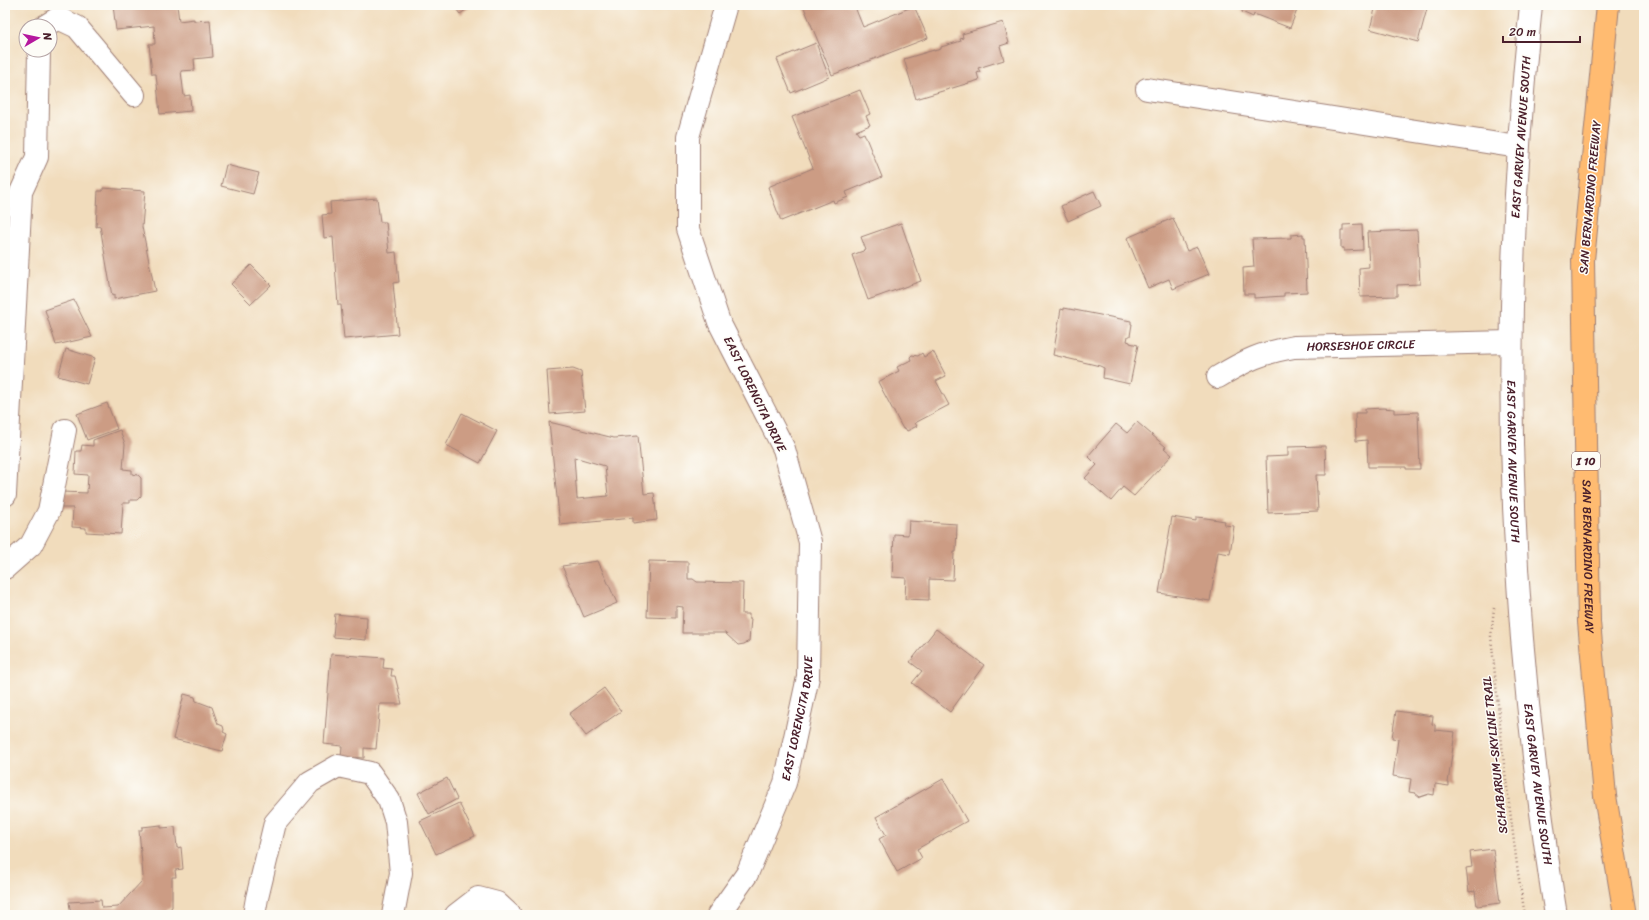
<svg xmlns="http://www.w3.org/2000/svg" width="1649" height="920" font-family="Sriracha,sans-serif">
<rect width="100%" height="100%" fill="#fdfcf7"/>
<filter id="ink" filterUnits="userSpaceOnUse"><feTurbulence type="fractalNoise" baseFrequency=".025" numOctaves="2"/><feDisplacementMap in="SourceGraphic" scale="8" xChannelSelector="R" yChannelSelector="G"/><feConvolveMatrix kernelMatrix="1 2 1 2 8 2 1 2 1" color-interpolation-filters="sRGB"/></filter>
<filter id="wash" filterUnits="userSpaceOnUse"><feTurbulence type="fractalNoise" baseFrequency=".012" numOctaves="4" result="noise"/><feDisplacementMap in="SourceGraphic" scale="16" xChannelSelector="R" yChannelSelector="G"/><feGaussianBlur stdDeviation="0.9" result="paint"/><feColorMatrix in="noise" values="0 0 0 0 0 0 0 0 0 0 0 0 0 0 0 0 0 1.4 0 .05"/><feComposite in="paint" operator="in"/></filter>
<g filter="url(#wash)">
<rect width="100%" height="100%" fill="#f1dcbc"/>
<g id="blocks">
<path fill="#cc9c84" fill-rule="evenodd" d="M113 5H177L179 21 194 19V21L210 20 213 57 194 59 195 70 181 71 184 96 190 95 191 111 160 114 156 74H152L149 44H155L154 26 116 30Z
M453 5H473L460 14Z
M803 5H861L855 7 863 27 914 6 928 38 832 75Z
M1242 5H1299L1290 28 1254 14 1253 17 1242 12 1243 9H1241Z
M1376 5H1428L1418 42 1370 29Z
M1003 22 1009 43 1000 46 1004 60 978 68 980 72 977 73 979 80 916 99 904 59 934 50V51L941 49V47L961 41 960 39 963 38 962 34Z
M816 43 829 77 791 93 777 59Z
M860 90 870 114 866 116 870 125 856 131 859 135 864 133 882 177 846 192 848 197 834 203 833 200 781 221 768 187 813 168 792 117Z
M226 165 259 173 253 194 221 186Z
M103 188 145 191 142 227 155 291 114 299V295L112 296 100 226 96 227 98 191H103Z
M1094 191 1101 206 1068 221 1061 206Z
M377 198 380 222H386L389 253 396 252 399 282 393 283 398 334 344 339 341 305H338L333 237 324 238 322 215 331 214 330 202Z
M1173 218 1187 251 1197 247 1209 274 1173 289 1169 279 1148 288 1127 238Z
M901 223 921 281 868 300 852 255 866 250 861 237Z
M1362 224 1363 250 1344 251V248H1341V231H1343V225Z
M1417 230 1420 284 1397 285V296L1360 297 1359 268 1369 267 1367 232Z
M1303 234V237H1305L1307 292 1284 293V296L1254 298V294H1244L1243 268 1254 267 1252 239 1291 238V235Z
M251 265 271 285 251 304 231 284Z
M74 300 92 337 56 345 45 310Z
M1064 308 1131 321V324H1132L1130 336H1128L1127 341 1130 342V343L1138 345 1130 384 1103 378 1104 368 1100 366 1053 355 1061 309 1064 310Z
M66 349 95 358 87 384 58 376Z
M933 351 946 376 936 381 949 405 915 423 917 426 907 431 905 428 903 429 878 382 899 371 897 367 911 360 910 357 912 355 918 356 922 353 924 357Z
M573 369 581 372 585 411 550 414 547 371Z
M107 403 117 429 87 440 77 414Z
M1383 408 1394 409V413L1418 412 1420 469H1406V467H1368L1367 440 1356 441 1355 413H1365V409Z
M462 413 497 431 480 463 446 445Z
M549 422 614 438 638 436 644 494 654 493 657 520 633 523V518L560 525ZM574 457 605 466 608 496 577 499Z
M1137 422 1166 447 1164 448 1172 455 1134 496 1123 487 1111 501 1085 478 1097 465 1088 456 1116 424 1127 433Z
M120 430 125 444 123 469 132 470V474L138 475 141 478V496L137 500H130V503H123L121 534 86 532V528L72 527 73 508H62V492L87 493 88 475 75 474 76 451H81L82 445 93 446V440Z
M1325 446 1326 475H1316L1318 511 1268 513 1266 457 1288 456V447Z
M1172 517 1196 521V517L1206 518 1225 521 1224 525 1234 526 1230 554 1218 552 1210 601 1159 593Z
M909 521 957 524 956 552H954L953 580 929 579V600L905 599 906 578 892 577 894 534 908 535Z
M598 561 617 603 584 617 562 566Z
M649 561 688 562V579H693L697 582 743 583 742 614H749V619H751L749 641 744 644 738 645 725 633H682L683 607 676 606V618L647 617Z
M335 614 367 617 366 640 333 637Z
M936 629 984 665 950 712 912 683 922 671 910 662Z
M331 654 384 658 383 668 392 669 391 676H395L402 704H380L376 749 364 748V758L341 757 342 746 324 744Z
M604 688 621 711 586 736 569 714Z
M184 694 195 697 196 701 212 707 218 724 223 726 224 730 223 732 227 734 222 751 173 739Z
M1396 711 1433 716 1432 724 1435 725V730L1455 732 1448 783H1449V786L1435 784 1434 795 1429 794 1420 797 1415 793 1409 792 1411 779 1393 776 1398 739 1392 738Z
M447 778 457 799 429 814 418 793Z
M943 779 967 821 917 849 922 858 897 872 879 839 886 835 876 817Z
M459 803 475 836 436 854 420 821Z
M161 825V828L175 827 177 848 181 847 183 869 175 870 176 877H172V907L163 915H71L69 902 101 900 102 908 118 907 142 881 143 876 139 830H142V827Z
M1493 849 1500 903 1477 906 1475 891 1469 892 1466 868 1472 867 1470 852Z"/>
</g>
</g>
<g filter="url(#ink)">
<use href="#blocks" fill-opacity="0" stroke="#9e7e74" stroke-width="1"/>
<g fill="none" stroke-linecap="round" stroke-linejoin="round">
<g stroke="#9e7e74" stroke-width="24">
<g id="minor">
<path id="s1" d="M1531 5C1504 261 1504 519 1536 774 1542 821 1548 868 1556 915"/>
<path d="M45 26 58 18 77 27 134 95"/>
<path d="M1147 89 1518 147"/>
<path id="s2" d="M1218 377C1246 360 1261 353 1294 347L1511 342"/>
<path d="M5 495 21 192 37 157 39 50"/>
<path d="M5 568 31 545 49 511 65 430"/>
<path d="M254 915 257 898 275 823 310 782 338 766 370 773 389 800 396 822 401 873 393 915"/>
<path d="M456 915 478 898 497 903 510 915"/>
<path id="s3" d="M718 915 747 874 785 783 808 677 810 542 784 449 719 322 688 229V137L726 5"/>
</g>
</g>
<g stroke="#9e7e74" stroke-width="24">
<g id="highway">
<path id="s4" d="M1608 5 1583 260 1589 622 1605 796 1625 915"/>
</g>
</g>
<path stroke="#9e7e74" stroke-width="2.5" stroke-dasharray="1 3" stroke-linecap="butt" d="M1494 608 1491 636 1504 764 1518 873 1525 915"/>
<use href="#minor" stroke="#fff" stroke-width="22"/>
<use href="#highway" stroke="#ffbb71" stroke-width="22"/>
</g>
</g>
<g text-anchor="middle" stroke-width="3" stroke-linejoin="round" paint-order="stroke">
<rect fill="#fdfcf7" stroke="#806168" stroke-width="1" x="1572" y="452" width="28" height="18" rx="3"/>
<g font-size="11" font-weight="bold" fill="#4a1f2b">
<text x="1586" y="465">I 10</text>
</g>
<g font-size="12" fill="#4a1f2b" stroke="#fdfcf7">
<text transform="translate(1521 137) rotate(-86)" y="4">EAST GARVEY AVENUE SOUTH</text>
<text transform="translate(1590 197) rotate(-85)" y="4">SAN BERNARDINO FREEWAY</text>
<text dy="4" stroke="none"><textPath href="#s2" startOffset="149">HORSESHOE CIRCLE</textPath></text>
<text transform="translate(755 394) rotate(64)" y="4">EAST LORENCITA DRIVE</text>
<text dy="4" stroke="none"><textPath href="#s1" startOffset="457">EAST GARVEY AVENUE SOUTH</textPath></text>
<text dy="4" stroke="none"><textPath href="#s4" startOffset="553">SAN BERNARDINO FREEWAY</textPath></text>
<text dy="4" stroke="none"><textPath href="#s3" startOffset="215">EAST LORENCITA DRIVE</textPath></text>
<text transform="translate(1495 755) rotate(-96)" y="4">SCHABARUM-SKYLINE TRAIL</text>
<text dy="4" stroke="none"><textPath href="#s1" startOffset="781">EAST GARVEY AVENUE SOUTH</textPath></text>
</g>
</g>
<rect width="1649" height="920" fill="none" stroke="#fdfcf7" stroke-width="20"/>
<g transform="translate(38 38) rotate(81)"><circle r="19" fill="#fdfcf7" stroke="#b5a4a5"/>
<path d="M0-3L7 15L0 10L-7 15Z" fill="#b5179e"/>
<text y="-6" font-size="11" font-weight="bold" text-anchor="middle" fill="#4a1f2b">N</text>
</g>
<path d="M1503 36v6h77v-6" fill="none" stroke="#4a1f2b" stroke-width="2"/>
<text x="1509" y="36" font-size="12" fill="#4a1f2b" stroke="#fdfcf7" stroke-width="3" paint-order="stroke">20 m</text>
</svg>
